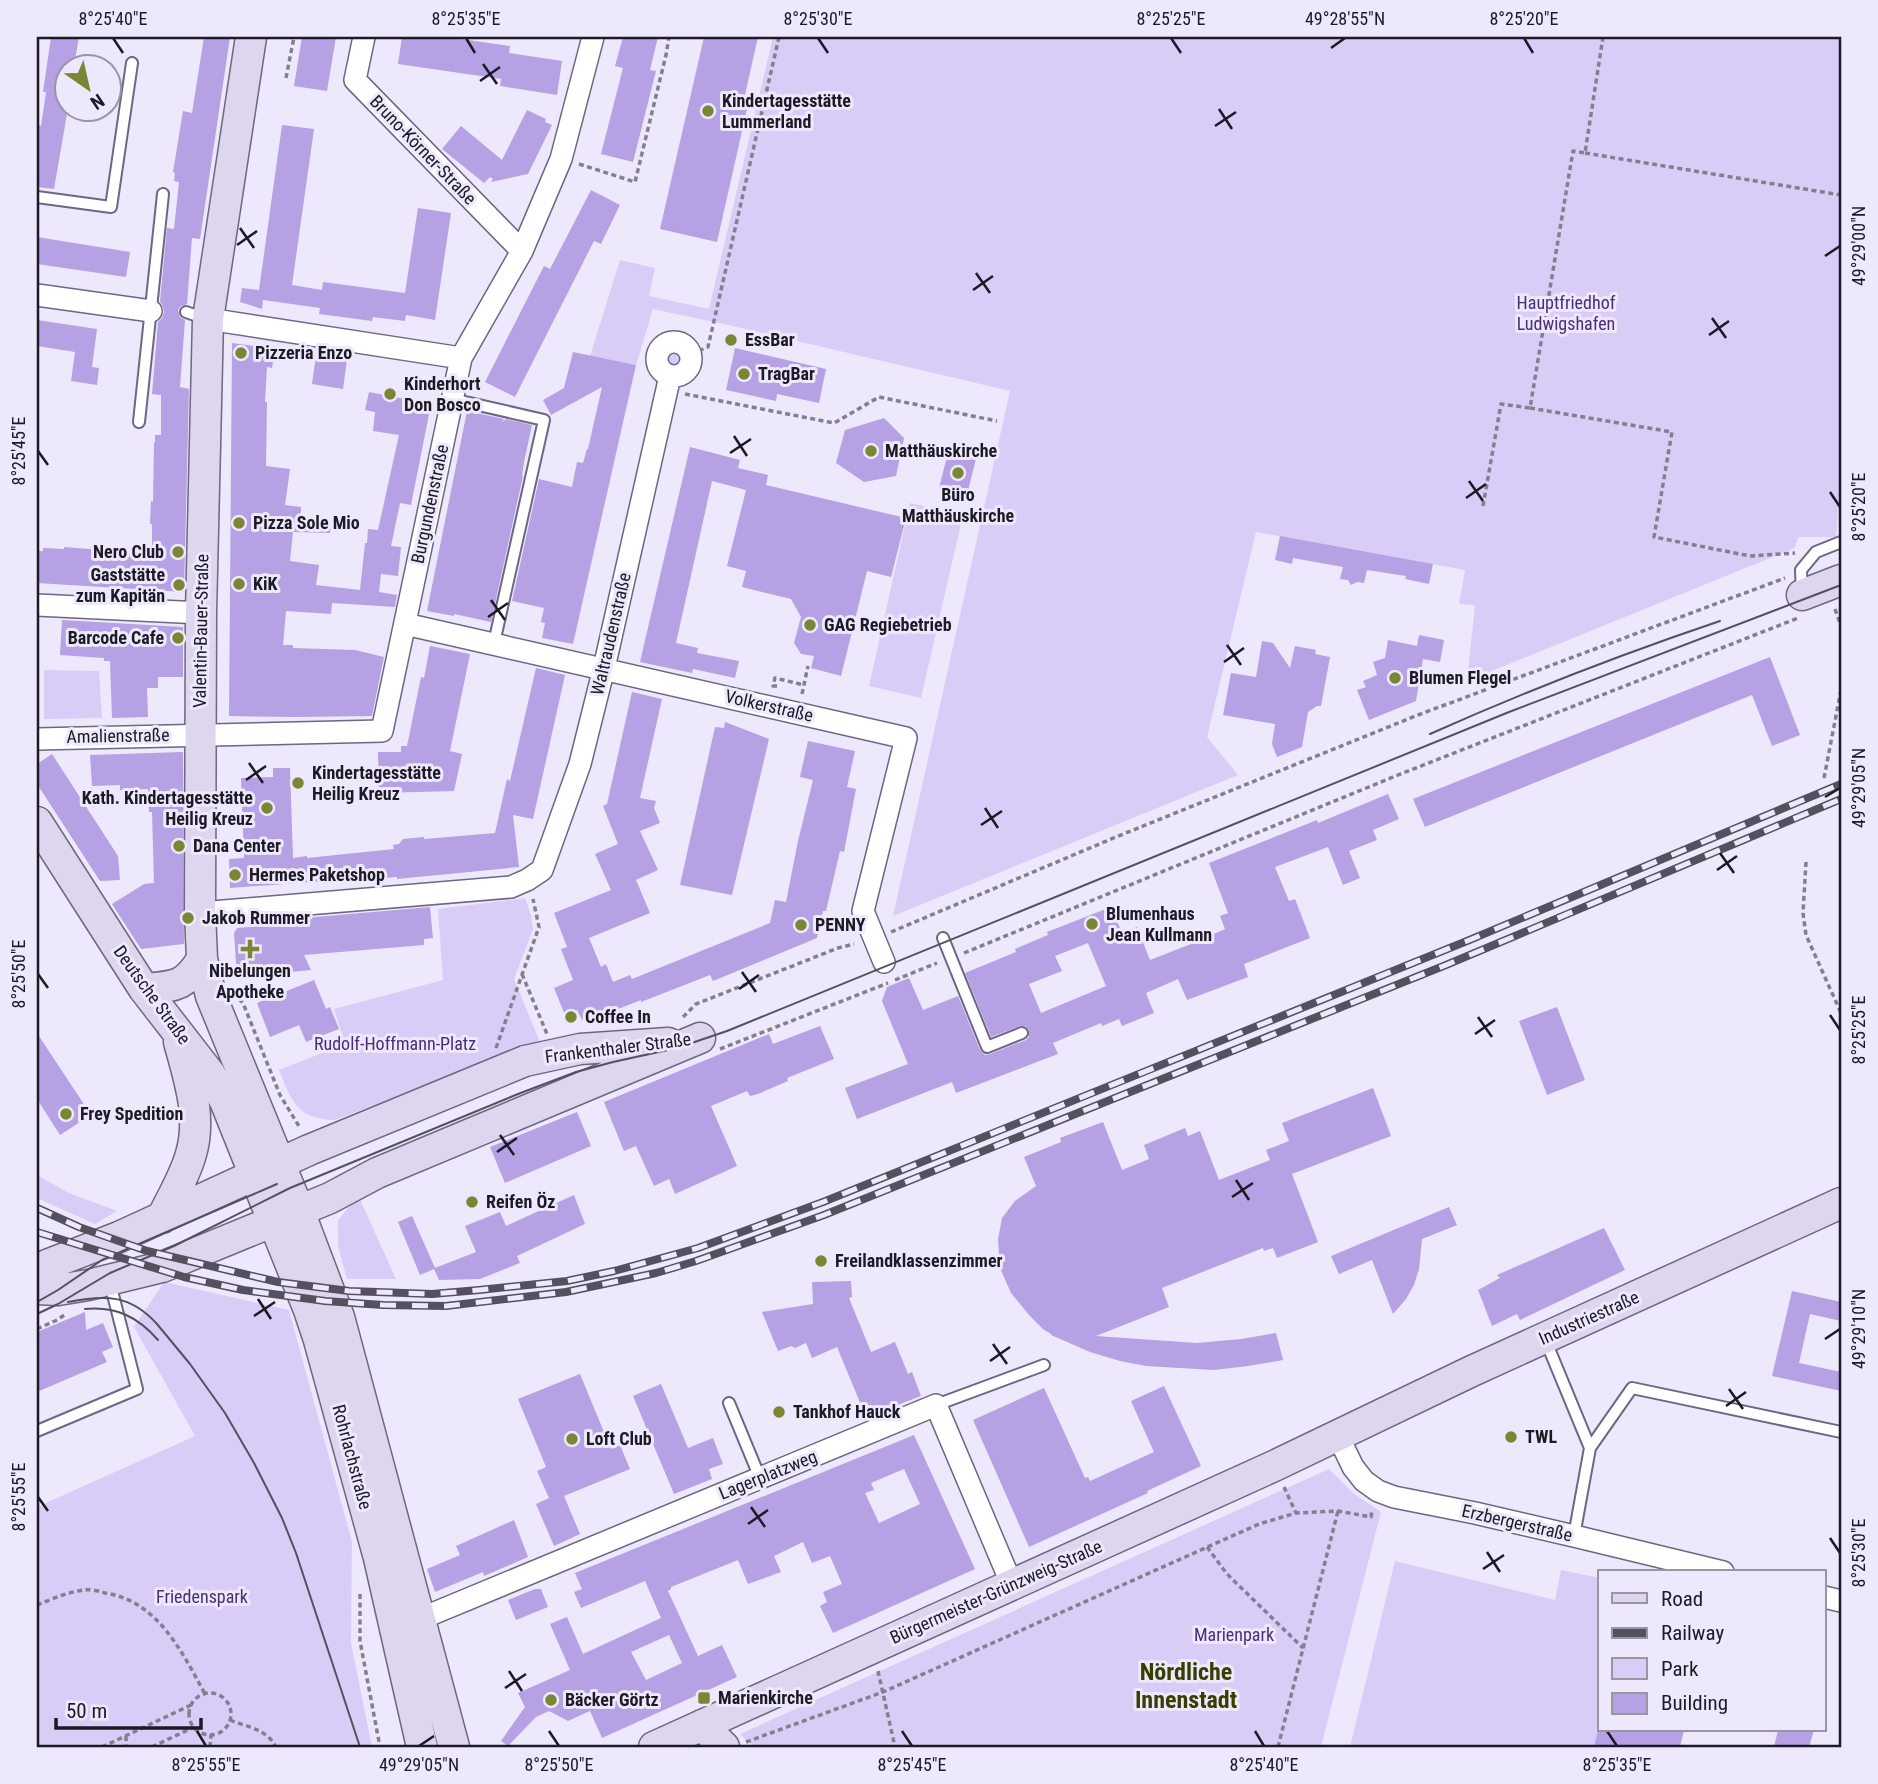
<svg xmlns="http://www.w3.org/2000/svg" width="1878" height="1784" font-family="'Roboto Condensed',sans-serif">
<rect width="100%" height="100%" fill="#ede8fb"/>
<path fill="#d9cdf8" d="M773 37H1841V476L1836 537H1798L1795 548 1467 681 1475 605 1459 604 1465 570 1256 532 1207 737 1238 775 893 916 1010 391 737 327 653 309 636 365 590 356 620 260 655 268 649 296 709 309Z
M657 359a17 17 0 1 1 34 0a17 17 0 1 1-34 0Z
M910 503 963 515 921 698 869 686Z
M44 670 99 671 102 718 44 719Z
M525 898 531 915 533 929 514 979 540 1042 335 1120C297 1119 292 1102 279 1070L345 1044 334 1009 443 980 438 909Z
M37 1175 69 1193 117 1211 95 1224 37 1198Z
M358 1195 396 1279H347L338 1247V1221Z
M164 1282 289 1310 352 1542 351 1643 372 1747H37V1507L195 1436 134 1327Z
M1329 1469 1353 1493 1381 1512 1321 1747H754L740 1734Z
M1395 1561 1555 1600 1561 1570 1600 1578V1724L1594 1747H1350Z"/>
<path fill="#b5a1e3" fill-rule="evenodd" d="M51 37H79L74 66H66V108H68L54 189 37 187V124L41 126 46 92H43Z
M204 37H230L200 239 192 238 187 304 181 306 178 310 180 317 185 320 180 387 189 389 184 592 37 583 38 551H43V548L64 549V547L152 554V524H150L151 501 153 502 154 442H155V435H161V395L152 394 158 322 162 318 164 312 163 307 160 301 167 228 174 229 179 182 174 181 175 173 173 172 183 111 192 113Z
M302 37H336L327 91 294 86Z
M402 37H447L510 46 509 53 562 61 557 95 500 86 501 79 398 64Z
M623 37H658L650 70 656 71 633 162 601 154 623 68 615 66Z
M704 37H758L742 108 747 109 717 242 660 229Z
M527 110 546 119 545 122 552 125 528 174 491 182 493 179 490 177 484 183 442 149 461 126 502 160Z
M282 125 314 129 292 285 322 290 323 282 405 293 418 208 451 213 435 320 406 315 405 321 373 317 372 321 319 314 320 308 263 300 262 309 240 302 242 288 259 290Z
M591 190 620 205 601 244 594 241 515 397 485 382 544 266 550 269Z
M37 237 130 252 126 277 37 264Z
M37 320 97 329 92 367 99 368 97 385 71 381 75 352 37 346Z
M232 343 275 349 272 368 267 367 265 402H267L266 466 290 469 285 505 301 507V519L331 523 330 533 293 532 290 561 319 565 316 585 360 590 365 543H367L368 529 378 530 399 435 373 431 375 412 365 410 369 392 431 404 411 505 400 503 391 546 401 547 398 576 381 574 379 592 397 595 395 607 332 603 331 614 286 611 283 645H293V648L355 650 384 657 372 716 295 717 229 716Z
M735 348 826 369 819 403 777 394 776 401 726 390Z
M573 352 636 365 573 644 542 638 545 623 541 622 544 608 512 601 539 479 572 487 577 462 583 463 587 449H588L602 387 551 415 543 400 564 388Z
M316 356 347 360 343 389 312 384Z
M467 411 504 419 502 422 506 419 532 425 524 462 522 476H523L491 622 454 614V616L427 611Z
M884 418 904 438 896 476 864 482 836 463 845 430Z
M951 441 974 446 971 457 976 459 967 495 939 488Z
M690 447 740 460 738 468 768 475 766 485 906 518 891 577 867 571 841 676 811 668 814 656 801 654 794 643 801 617 791 599 742 587 746 571 727 566 746 490 712 481 676 643 698 648 697 653 739 661 735 678 693 669 692 673 640 662Z
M1280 536 1433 564 1429 584 1405 579 1406 576 1367 570 1364 583 1357 582 1351 585 1348 580 1340 579 1343 567 1293 558 1292 564 1275 560Z
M62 620 183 627V677H158V688H147L148 717 112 718 110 661H104V658L60 655Z
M1419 635 1444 640 1440 662 1423 659 1416 701 1369 720 1357 690 1366 687 1363 681 1377 675 1373 662 1385 658 1388 640 1417 646Z
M1262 641 1273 643 1290 668 1295 646 1316 650 1315 654 1330 657 1321 706H1317L1308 712 1302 747 1277 757 1272 744 1275 724 1223 715 1231 673 1256 677Z
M430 646 470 654 450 751 462 754 454 791 379 793 378 752H401V746H407L421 677 424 678Z
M1770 657 1800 735 1772 746 1752 695 1425 827 1413 799Z
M536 668 565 675 533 819 513 815 519 867 397 879V877L339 882V880L230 888 229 859 244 858 241 778 273 777V768H290L293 858 307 856V858L394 849 393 845 399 844 403 839 424 837V839L495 833 507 779 510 781Z
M632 692 662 699 640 798 656 801 654 808 660 823 640 831 658 870 636 880 650 913 589 938 601 967 606 964 613 982 630 975 632 979 770 923 775 900 786 902 798 841 813 780 800 777 808 741 855 751 847 787 856 789 844 852 840 851 826 911H823L817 938 713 981 710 975 641 1002V1000L598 1017 597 1014 582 1020 577 1010 565 1015 554 988 573 980 561 949 567 947 554 913 611 890 595 854 618 844 603 806 607 804Z
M725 722 769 739 732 895 680 885 715 727 724 728Z
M183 752 184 944 141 949 112 904 144 884 154 883 152 812H149L148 789 120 790V785L92 786 90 755Z
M52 754 118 856 120 880 100 881 37 784V764Z
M1388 794 1399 819 1373 830 1377 840 1349 851 1360 878 1343 885 1328 847 1275 867 1289 901 1295 899 1310 938 1244 964 1248 977 1187 1000 1178 979 1146 993 1154 1013 1122 1026 1119 1019 1102 1026 1101 1023 1053 1043 1058 1054 956 1093 952 1082 857 1119 845 1088 908 1064 882 1001 887 987 909 978 923 1010 958 996 980 1050 985 1055 990 1054 1026 1040 1029 1037V1031L1026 1026H1020L991 1037 965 973 1016 952 1015 949 1048 935 1047 932 1111 907 1122 933 1137 927 1150 960 1191 944 1225 929 1220 916 1228 913 1209 863 1317 820 1318 823ZM1088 943 1106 986 1041 1013 1029 984 1062 971 1055 956Z
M430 907 433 938 424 939V945L304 955 311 970 237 977 234 933 237 928 305 923 304 918Z
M314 980 326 1009 330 1007 339 1029 306 1042 299 1025 270 1037 257 1003Z
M1557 1007 1585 1080 1547 1095 1519 1021Z
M820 1026 834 1059 787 1078 788 1081 758 1094 750 1096 747 1091 711 1106 737 1166 675 1194 669 1179 654 1186 636 1146 624 1151 604 1102 769 1034 773 1044Z
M37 1033 91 1115 60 1135 37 1099Z
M1373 1088 1391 1136 1292 1174 1318 1242 1277 1258 1273 1248 1264 1251 1263 1248 1162 1288 1169 1307 1096 1336 1197 1343 1241 1339 1276 1333 1283 1360 1248 1366 1214 1370 1146 1366 1120 1361 1090 1352 1051 1335V1334L1043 1329 1029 1315 1011 1293 1000 1268 998 1240 1002 1218 1015 1201 1036 1186 1024 1157 1061 1142 1060 1138 1103 1122 1122 1170 1149 1159 1144 1145 1185 1128 1188 1136 1200 1131 1219 1180 1270 1160 1266 1150 1289 1141 1282 1123Z
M577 1112 591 1146 505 1183 490 1147Z
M574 1195 585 1224 517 1256 520 1263 480 1279 439 1280 434 1269 420 1275 398 1222 412 1216 435 1268 476 1252 465 1226 500 1212 506 1226Z
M1449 1207 1457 1225 1422 1239 1419 1269 1414 1285 1406 1299 1393 1314 1372 1260 1339 1274 1331 1256Z
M1604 1228 1625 1270 1520 1320 1517 1314 1492 1326 1478 1290 1500 1278 1497 1275Z
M851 1281 852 1297 849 1298 871 1352 895 1342 908 1374 912 1372 921 1396 866 1417 837 1347 812 1358 806 1343 795 1348 791 1346 778 1351 762 1312 813 1304 812 1282Z
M1792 1291 1841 1302V1321L1810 1314 1799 1363 1841 1372V1391L1772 1376Z
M85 1312 86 1330 103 1323 113 1347 102 1352 107 1362 37 1392V1332Z
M580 1374 611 1449 620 1445 630 1469 564 1496 580 1534 554 1546 536 1504 549 1498 537 1471 546 1467 518 1399Z
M661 1384 688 1448 713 1438 723 1464 709 1469 712 1479 674 1494 633 1396Z
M1164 1386 1201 1466 1147 1491 1148 1493 1029 1547 973 1420 1044 1388 1085 1478 1088 1477 1090 1481 1154 1452 1131 1401Z
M914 1435 975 1569 833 1633 820 1606 827 1602 823 1592 842 1584 830 1556 812 1563 803 1542 774 1556 781 1572 748 1584 738 1560 671 1587V1589L668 1591 698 1656 722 1645 737 1677 602 1738 590 1711 568 1721 549 1711 536 1717 508 1746 501 1741 525 1707 518 1693 570 1670 550 1624 567 1617 583 1654 661 1618 645 1581 581 1608 574 1592 582 1589 575 1573ZM904 1469 920 1504 879 1523 865 1493 874 1490 871 1483ZM669 1635 682 1663 646 1680 631 1652Z
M514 1520 528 1557 484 1576 483 1572 435 1592 427 1569 460 1555 456 1546Z
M535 1589H541L548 1607 516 1620 508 1600Z
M1598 1730H1684L1680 1747H1594Z
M1778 1730H1814L1809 1747H1774Z"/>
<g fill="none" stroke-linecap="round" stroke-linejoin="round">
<g stroke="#6e6682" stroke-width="14">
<path id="lane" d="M37 197 111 207 132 63
M186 312 206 319
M452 399 544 420 494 643
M139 422 163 194
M1802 594 1801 570 1816 552 1841 542
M943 938 987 1047 1022 1033
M1545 1339 1590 1448 1574 1536
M729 1403 760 1478
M936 1405 1044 1365
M37 1431 137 1389 110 1283
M1590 1448 1632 1388 1841 1432"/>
</g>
<g stroke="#6e6682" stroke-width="24">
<path id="street" d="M364 37 355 80 522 251
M37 295 151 311
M208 319 461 358
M657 359a17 17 0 1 1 34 0a17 17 0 1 1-34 0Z
M37 605 201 613
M405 624 906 738 863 911 884 962
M37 739 382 731 461 358 522 251 561 159 593 37
M200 913 511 887 527 880 542 870 580 764 604 668 670 376
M1338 1436 1353 1467 1364 1481 1378 1491 1394 1497 1475 1513 1574 1536 1723 1572
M1824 1597 1841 1601
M420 1619 936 1405 1012 1585"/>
</g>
<g stroke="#6e6682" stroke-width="33">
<path id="secondary" d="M251 37 208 319 201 613 200 913 202 959 211 996 299 1211 339 1317 454 1747
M1802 595 1841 580
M37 822 144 989 210 1074 225 1101 309 1310 319 1340 379 1558 422 1747
M144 989C175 986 185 987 202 959
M162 1218C172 1197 185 1176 191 1154 202 1117 189 1078 179 1042
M37 1271 47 1265 119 1237 309 1150 525 1061 580 1049 668 1043
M37 1289 58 1290 88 1285 162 1267 330 1198 377 1173 700 1038
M702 1725 724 1747
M654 1747 1274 1466 1472 1371 1841 1203"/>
</g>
<path stroke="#847f8f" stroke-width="3.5" stroke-dasharray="5 3.5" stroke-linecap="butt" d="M286 78 294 37
M1585 153 1841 195
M579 164 635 182 666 55 669 37
M691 354 708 347 779 37
M685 394 834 423 879 397 997 421
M1530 408 1672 432 1654 537 1750 556 1795 553
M1483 506 1501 404 1530 408 1573 151 1585 153 1603 37
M1835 609 1841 626
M777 686H773L775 678 804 685
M802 694 808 666
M1824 778 1841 690
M1806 862 1803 913 1806 935 1841 1013
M891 932 1116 837 1418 715 1785 578
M964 953 1398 775 1798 618
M522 974 547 1034
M895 980 937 963
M239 999 243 1003 280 1095 300 1128
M683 1017 696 1004 838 948 854 944
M496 1048 539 927 533 899
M720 1049 888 983
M37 1329 57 1320 66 1314
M1284 1487 1296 1513
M1207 1547 1227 1574 1303 1648
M360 1594V1641L380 1747
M37 1605C52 1599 68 1592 84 1590 91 1589 99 1591 105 1593 158 1601 182 1652 205 1694
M878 1671 895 1747
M189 1714a21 21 0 1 1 42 0a21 21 0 1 1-42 0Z
M230 1720C247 1727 267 1729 276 1747
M126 1736V1747
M746 1742 883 1692 1259 1524 1296 1513 1338 1511 1371 1517 1372 1510
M102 1747 191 1705
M152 1747 194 1727
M210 1747 211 1735
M1278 1747 1338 1511"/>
<use href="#lane" stroke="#fff" stroke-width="10"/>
<use href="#street" stroke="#fff" stroke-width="21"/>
<use href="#secondary" stroke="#ded6ee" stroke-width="30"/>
<path stroke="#54505e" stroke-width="2" d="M1430 734C1524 692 1622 654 1720 621
M37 1302 58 1290 102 1260 277 1184
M68 1302C105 1295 130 1294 157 1324L190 1364 225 1413 254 1463 282 1518 296 1553 360 1747
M85 1309C116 1306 138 1317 158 1340
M37 1314 58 1304 110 1273 174 1246 290 1188 518 1094 576 1072 613 1062 677 1048 727 1031 1509 712 1841 585"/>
<g stroke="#54505e" stroke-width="8">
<path id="rail" d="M37 1208 79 1227 147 1251 278 1282 349 1291 432 1294 479 1290 567 1281 614 1271 698 1248 823 1202 1467 941 1841 784
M37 1232 184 1277 243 1290 325 1301 383 1305 446 1306 566 1292 656 1273 696 1261 824 1215 1446 965 1841 799"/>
</g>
<use href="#rail" stroke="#ede8fb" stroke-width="5" stroke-dasharray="16" stroke-linecap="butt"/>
</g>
<path fill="none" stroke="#1d1925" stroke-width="2.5" d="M113 38 123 53M466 38 475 53M818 38 828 53M1171 38 1181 53M1524 38 1533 53M1331 48 1345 38M483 64 497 84M480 81 500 67M1219 109 1232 129M1215 126 1236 112M240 228 254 248M237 245 257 231M1825 256 1840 246M976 273 990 293M973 290 993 276M1712 318 1726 338M1709 335 1729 321M734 436 747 456M38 451 48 465M730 453 751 439M1469 481 1483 501M1830 492 1840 507M1466 498 1486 484M491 600 505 620M488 617 508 603M1227 645 1241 665M1224 662 1244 648M249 763 263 783M246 780 266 766M1825 797 1840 788M985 808 998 828M981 825 1002 811M1720 853 1734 873M1717 870 1737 856M742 972 756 992M38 974 48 988M739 989 759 975M1830 1015 1840 1030M1478 1017 1492 1037M1475 1034 1495 1020M500 1135 514 1155M497 1152 517 1138M1236 1180 1249 1200M1232 1197 1253 1183M258 1299 271 1319M254 1316 275 1302M1825 1339 1840 1329M993 1344 1007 1364M990 1361 1010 1347M1729 1389 1743 1409M1726 1406 1746 1392M38 1497 48 1511M751 1507 765 1527M748 1524 768 1510M1830 1538 1840 1553M1487 1552 1500 1572M1483 1569 1504 1555M509 1671 522 1691M505 1688 526 1674M197 1731 206 1746M549 1731 559 1746M902 1731 912 1746M1255 1731 1264 1746M1607 1731 1617 1746M419 1746 434 1736"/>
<g fill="#798735" stroke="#ede8fb" stroke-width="2.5">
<circle cx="708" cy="111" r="7"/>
<circle cx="731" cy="340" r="7"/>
<circle cx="241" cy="353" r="7"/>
<circle cx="744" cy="374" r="7"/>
<circle cx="390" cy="394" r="7"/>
<circle cx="871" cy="451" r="7"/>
<circle cx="958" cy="473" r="7"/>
<circle cx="239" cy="523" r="7"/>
<circle cx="178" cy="552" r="7"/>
<circle cx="239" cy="584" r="7"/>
<circle cx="179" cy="585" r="7"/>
<circle cx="810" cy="625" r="7"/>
<circle cx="178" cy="638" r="7"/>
<circle cx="1395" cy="678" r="7"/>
<circle cx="298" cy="783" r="7"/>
<circle cx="267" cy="808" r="7"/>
<circle cx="179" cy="846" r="7"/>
<circle cx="235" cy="875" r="7"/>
<circle cx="188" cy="918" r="7"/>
<circle cx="1092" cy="924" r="7"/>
<circle cx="801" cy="925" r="7"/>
<path d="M246.5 938.5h7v7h7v7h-7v7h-7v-7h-7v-7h7z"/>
<circle cx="571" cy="1017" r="7"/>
<circle cx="66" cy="1114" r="7"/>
<circle cx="472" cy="1202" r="7"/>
<circle cx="821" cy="1261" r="7"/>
<circle cx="779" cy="1412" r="7"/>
<circle cx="1511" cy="1437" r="7"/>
<circle cx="572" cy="1439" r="7"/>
<rect x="697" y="1691" width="14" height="14" rx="3.5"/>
<circle cx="551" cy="1700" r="7"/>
</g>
<g text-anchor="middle" stroke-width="6" stroke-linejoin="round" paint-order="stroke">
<g font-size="18" font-weight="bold" fill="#1d1925" stroke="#ede8fb" text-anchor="start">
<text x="722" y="107">Kindertagesstätte<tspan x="722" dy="21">Lummerland</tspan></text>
<text x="745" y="346">EssBar</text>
<text x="255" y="359">Pizzeria Enzo</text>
<text x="758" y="380">TragBar</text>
<text x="404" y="390">Kinderhort<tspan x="404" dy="21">Don Bosco</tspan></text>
<text x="885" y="457">Matthäuskirche</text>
<text x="958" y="501" text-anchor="middle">Büro<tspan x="958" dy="21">Matthäuskirche</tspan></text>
<text x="253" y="529">Pizza Sole Mio</text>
<text x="164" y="558" text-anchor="end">Nero Club</text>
<text x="165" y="581" text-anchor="end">Gaststätte<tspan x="165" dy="21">zum Kapitän</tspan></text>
<text x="253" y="590">KiK</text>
<text x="824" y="631">GAG Regiebetrieb</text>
<text x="164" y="644" text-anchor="end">Barcode Cafe</text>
<text x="1409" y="684">Blumen Flegel</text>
<text x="312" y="779">Kindertagesstätte<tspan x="312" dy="21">Heilig Kreuz</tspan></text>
<text x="253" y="804" text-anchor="end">Kath. Kindertagesstätte<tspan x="253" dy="21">Heilig Kreuz</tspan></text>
<text x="193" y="852">Dana Center</text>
<text x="249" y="881">Hermes Paketshop</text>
<text x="1106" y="920">Blumenhaus<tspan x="1106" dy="21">Jean Kullmann</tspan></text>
<text x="202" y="924">Jakob Rummer</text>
<text x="815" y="931">PENNY</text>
<text x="250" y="977" text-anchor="middle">Nibelungen<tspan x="250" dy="21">Apotheke</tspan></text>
<text x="585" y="1023">Coffee In</text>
<text x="80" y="1120">Frey Spedition</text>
<text x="486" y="1208">Reifen Öz</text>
<text x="835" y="1267">Freilandklassenzimmer</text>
<text x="793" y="1418">Tankhof Hauck</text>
<text x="1525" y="1443">TWL</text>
<text x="586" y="1445">Loft Club</text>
<text x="718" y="1704">Marienkirche</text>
<text x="565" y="1706">Bäcker Görtz</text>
</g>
<g font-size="18" fill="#1d1925" stroke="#ede8fb">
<text transform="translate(423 150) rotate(46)" y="6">Bruno-Körner-Straße</text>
<text transform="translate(430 504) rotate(-78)" y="6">Burgundenstraße</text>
<text transform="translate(201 631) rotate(-89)" y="6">Valentin-Bauer-Straße</text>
<text transform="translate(611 634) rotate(-77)" y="6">Waltraudenstraße</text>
<text transform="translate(769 706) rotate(13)" y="6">Volkerstraße</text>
<text transform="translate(118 736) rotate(-1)" y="6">Amalienstraße</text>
<text transform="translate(152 995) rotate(54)" y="6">Deutsche Straße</text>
<text transform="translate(618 1048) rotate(-7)" y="6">Frankenthaler Straße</text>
<text transform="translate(1589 1318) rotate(-24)" y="6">Industriestraße</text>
<text transform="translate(352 1457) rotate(75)" y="6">Rohrlachstraße</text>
<text transform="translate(768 1475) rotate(-22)" y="6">Lagerplatzweg</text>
<text transform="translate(1517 1523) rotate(13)" y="6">Erzbergerstraße</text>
<text transform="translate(996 1592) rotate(-24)" y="6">Bürgermeister-Grünzweig-Straße</text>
</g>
<g font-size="18" fill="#4a2c79" stroke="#ede8fb">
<text x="1566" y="309">Hauptfriedhof<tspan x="1566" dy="21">Ludwigshafen</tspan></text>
<text x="395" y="1050">Rudolf-Hoffmann-Platz</text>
<text x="202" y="1603">Friedenspark</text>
<text x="1234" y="1641">Marienpark</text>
</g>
<g font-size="24" font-weight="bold" fill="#363e01" stroke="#ede8fb">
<text x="1186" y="1680">Nördliche<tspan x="1186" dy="28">Innenstadt</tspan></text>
</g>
</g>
<rect width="1878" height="1784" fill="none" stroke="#ede8fb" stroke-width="77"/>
<rect x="1598" y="1570" width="228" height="161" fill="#ede8fb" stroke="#9a95a5" stroke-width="2"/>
<rect x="1612" y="1593" width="35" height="10" fill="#ded6ee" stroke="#9a95a5" stroke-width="2"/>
<text x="1661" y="1606" font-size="21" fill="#1d1925">Road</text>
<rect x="1612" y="1628" width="35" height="10" fill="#54505e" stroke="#9a95a5" stroke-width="2"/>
<text x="1661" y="1640" font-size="21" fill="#1d1925">Railway</text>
<rect x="1612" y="1658" width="35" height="21" fill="#d9cdf8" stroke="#9a95a5" stroke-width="2"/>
<text x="1661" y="1676" font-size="21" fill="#1d1925">Park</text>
<rect x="1612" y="1693" width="35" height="21" fill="#b5a1e3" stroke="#9a95a5" stroke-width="2"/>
<text x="1661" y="1710" font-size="21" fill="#1d1925">Building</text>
<g transform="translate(88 88) rotate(146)"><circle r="33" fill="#ede8fb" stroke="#9a95a5" stroke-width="2"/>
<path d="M0-5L12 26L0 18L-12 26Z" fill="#798735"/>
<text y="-10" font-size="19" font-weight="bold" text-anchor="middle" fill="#1d1925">N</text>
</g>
<path d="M56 1718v10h145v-10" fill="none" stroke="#1d1925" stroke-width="3.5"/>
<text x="66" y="1718" font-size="21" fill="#1d1925" stroke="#ede8fb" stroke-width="5" paint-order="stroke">50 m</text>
<rect x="38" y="38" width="1802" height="1708" fill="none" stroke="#1d1925" stroke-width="2.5"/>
<g font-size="18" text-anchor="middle" fill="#1d1925">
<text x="113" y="25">8°25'40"E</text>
<text x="466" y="25">8°25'35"E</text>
<text x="818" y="25">8°25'30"E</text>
<text x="1171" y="25">8°25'25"E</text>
<text x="1345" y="25">49°28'55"N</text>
<text x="1524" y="25">8°25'20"E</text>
<text transform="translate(1859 246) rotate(-90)" y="6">49°29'00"N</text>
<text transform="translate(19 451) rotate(-90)" y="6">8°25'45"E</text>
<text transform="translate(1859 507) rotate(-90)" y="6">8°25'20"E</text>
<text transform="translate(1859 788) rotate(-90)" y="6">49°29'05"N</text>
<text transform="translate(19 974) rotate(-90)" y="6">8°25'50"E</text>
<text transform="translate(1859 1030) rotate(-90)" y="6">8°25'25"E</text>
<text transform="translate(1859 1329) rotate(-90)" y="6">49°29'10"N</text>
<text transform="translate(19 1497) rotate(-90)" y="6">8°25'55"E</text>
<text transform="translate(1859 1553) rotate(-90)" y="6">8°25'30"E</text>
<text x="206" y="1771">8°25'55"E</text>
<text x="419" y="1771">49°29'05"N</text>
<text x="559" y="1771">8°25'50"E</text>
<text x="912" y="1771">8°25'45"E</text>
<text x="1264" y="1771">8°25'40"E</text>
<text x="1617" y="1771">8°25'35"E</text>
</g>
</svg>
